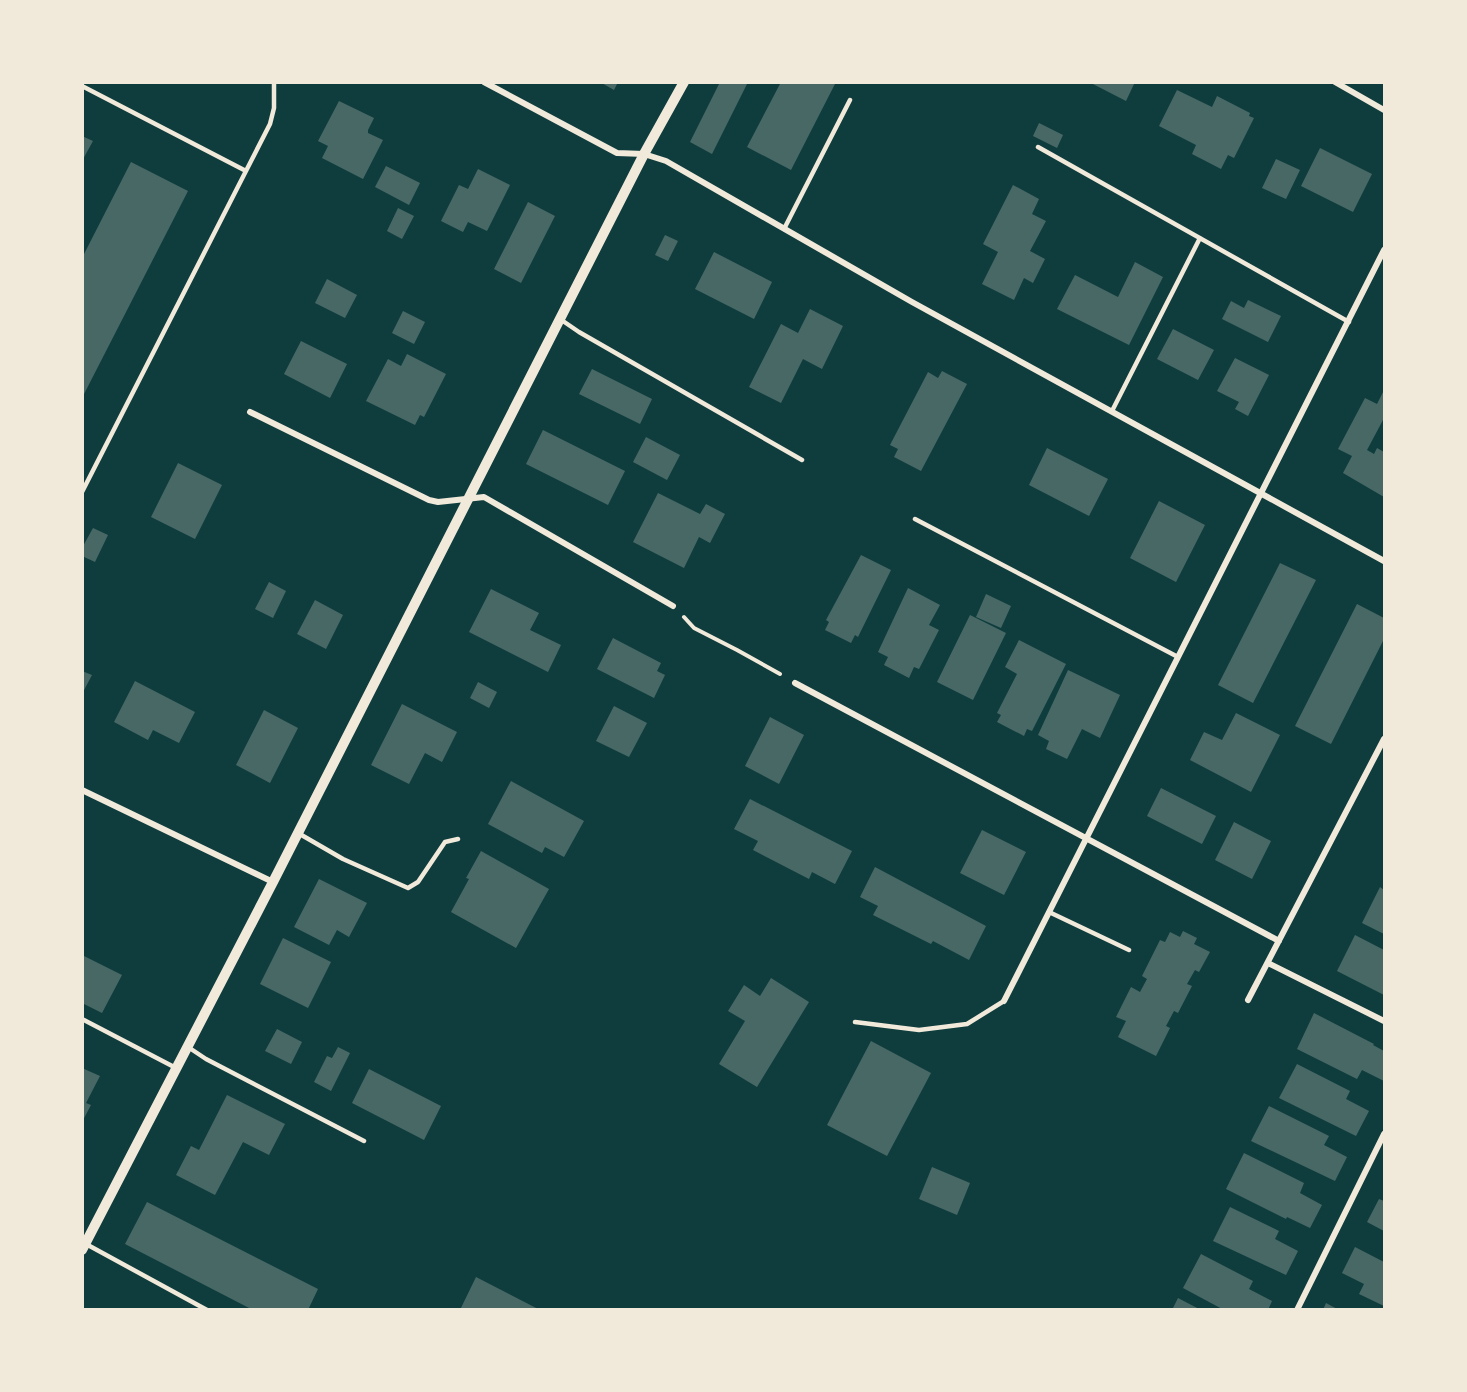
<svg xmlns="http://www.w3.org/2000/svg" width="1467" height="1392" font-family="'PT Sans Narrow',sans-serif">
<rect width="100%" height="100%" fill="#0f3d3e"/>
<path fill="#486865" d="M600 82H618L614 90Z
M720 82H748L712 154 690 142Z
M781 82H836L791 170 747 147Z
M1089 82H1135L1126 101Z
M1177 90 1212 107 1217 96 1250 113 1249 116 1254 118 1234 158 1228 155 1221 169 1192 154 1196 145 1159 126Z
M339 101 374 118 368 130V133L383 140 363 179 322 158 328 146 318 141Z
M1039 123 1063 135 1057 148 1033 136Z
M82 136 93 141 82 161Z
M1320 148 1372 174 1353 212 1301 186Z
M1276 159 1300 170 1286 199 1262 188Z
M131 162 188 191 82 398V258Z
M386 166 420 183 409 205 375 187Z
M478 169 510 185 487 231 468 222 463 232 441 221 459 185 468 189Z
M1013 185 1039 199 1032 214 1046 221 1030 251 1045 259 1033 283 1024 278 1014 300 982 284 998 252 983 244Z
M528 202 555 216 521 283 494 269Z
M398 208 414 216 402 239 387 231Z
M665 235 678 241 668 261 655 255Z
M714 252 772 282 754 319 695 289Z
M1135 262 1163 277 1129 345 1057 309 1075 275 1118 297Z
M327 279 357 295 345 318 315 303Z
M1248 300 1281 316 1268 342 1222 319 1231 301 1244 308Z
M810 309 843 326 822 369 803 359 781 403 749 387 781 324 798 333Z
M403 311 425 322 414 344 392 333Z
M1173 329 1214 350 1198 380 1157 359Z
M301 341 347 364 330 398 284 374Z
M407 354 446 374 424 417 420 415 415 425 366 401 388 359 401 366Z
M1235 358 1269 375 1248 416 1235 409 1239 402 1217 391Z
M592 369 652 399 640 424 579 394Z
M942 371 967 384 921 471 894 457 898 449 890 445 928 372 938 378Z
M1384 390V421L1383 420 1367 450 1374 454 1377 448 1384 452V497L1343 473 1352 456 1338 449 1365 398 1377 404Z
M543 430 625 471 608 505 526 464Z
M646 437 680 455 667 480 633 462Z
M1047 448 1108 479 1089 516 1029 485Z
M178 463 222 485 195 539 151 517Z
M658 493 700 514 706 504 725 514 710 543 699 537 684 568 633 542Z
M1159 501 1205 525 1176 582 1130 558Z
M93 528 108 535 95 562 82 556V548Z
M861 555 891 570 858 637 855 635 851 643 825 630 829 622 826 620Z
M1280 563 1316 580 1253 703 1218 685Z
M269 582 286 591 273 618 255 609Z
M908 588 940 605 929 625 939 630 919 669 914 667 909 678 884 665 888 657 878 652Z
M491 589 539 613 530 630 561 645 548 672 469 632Z
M986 594 1011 606 1001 628 976 617Z
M315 600 343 615 326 649 297 634Z
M1357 604 1384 618V639L1331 744 1295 726Z
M970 615 1006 633 973 700 937 682Z
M613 638 661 663 657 671 665 675 654 698 597 669Z
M1019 640 1066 664 1032 731 1027 729 1024 736 997 722 1001 715 997 713 1017 674 1005 667Z
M1068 670 1120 695 1100 738 1082 729 1067 759 1046 749 1049 741 1038 735Z
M82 671 92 675 82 694Z
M135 681 195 712 179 743 153 730 148 740 114 722Z
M478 682 497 692 489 708 470 698Z
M402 704 457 732 442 762 425 753 409 784 371 765Z
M614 706 647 723 629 757 596 741Z
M264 710 298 728 270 783 236 765Z
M1236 713 1280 735 1251 792 1190 760 1204 732 1222 740Z
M770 717 804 735 779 784 745 766Z
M511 781 584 821 564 857 545 847 542 853 488 824Z
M1161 788 1216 816 1202 844 1147 816Z
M750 799 852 851 835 884 812 872 809 879 753 850 758 841 734 829Z
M1234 822 1271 841 1252 879 1215 860Z
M982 830 1026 852 1004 895 960 873Z
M481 851 549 889 516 948 451 912 469 879 466 878Z
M875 867 986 926 969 960 933 941 931 944 873 915 878 906 860 897Z
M319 879 367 903 349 937 337 930 329 945 294 927Z
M1380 887 1384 890V934L1362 923Z
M1183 931 1197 938 1194 944 1210 952 1199 972 1195 970 1187 984 1192 986 1178 1013 1174 1011 1166 1026 1170 1028 1156 1056 1118 1037 1126 1021 1116 1017 1131 987 1140 992 1147 979 1142 976 1160 940 1165 942 1170 932 1180 937Z
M1355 935 1384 950V995L1337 971Z
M283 938 331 962 308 1008 260 984Z
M82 955 122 975 102 1013 82 1003Z
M771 978 809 1002 757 1087 719 1064 745 1021 728 1011 744 985 760 996Z
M1314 1013 1374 1044 1373 1045 1384 1051V1081L1362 1070 1357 1079 1297 1049Z
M277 1029 302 1042 291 1064 265 1051Z
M871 1041 931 1073 887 1156 827 1125Z
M338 1047 350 1053 331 1091 314 1082 327 1056 332 1058Z
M1297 1064 1350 1091 1346 1099 1369 1111 1356 1136 1279 1098Z
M82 1068 100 1076 86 1103 91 1105 82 1122Z
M369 1069 441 1106 424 1140 352 1103Z
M227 1095 285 1124 269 1155 243 1142 215 1195 176 1175 191 1146 199 1150Z
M1269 1106 1329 1136 1324 1145 1347 1157 1335 1181 1251 1141Z
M1244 1153 1304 1183 1300 1193 1322 1205 1310 1228 1287 1217 1286 1219 1226 1189Z
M932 1167 970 1183 957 1215 919 1199Z
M1379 1199 1384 1201V1231L1367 1222Z
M147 1202 318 1289 308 1310H253L125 1244Z
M1230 1207 1279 1231 1275 1239 1298 1251 1286 1275 1213 1241Z
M1355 1247 1384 1262V1306L1359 1294 1364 1284 1342 1273Z
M1201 1254 1253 1281 1249 1289 1272 1301 1268 1310H1224L1183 1288Z
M476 1277 540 1310H460Z
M1178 1298 1201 1310H1172Z
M1326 1303 1339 1310H1323Z"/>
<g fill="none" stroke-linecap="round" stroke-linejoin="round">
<path stroke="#f1e9da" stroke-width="4" d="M684 617 694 628 737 650 780 674"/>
<path stroke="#f1e9da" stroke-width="4.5" d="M82 86 246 171
M1038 147 1349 322
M784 229 850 100
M560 319 579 332 802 460
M1112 411 1200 238
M82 492 270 124 274 108V82
M915 519 1178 657
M298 833 343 859 408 888 418 882 445 842 458 839
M1049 912 1129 950
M82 1019 176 1068
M855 1022 919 1030 967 1024 1004 1001
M188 1047 206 1059 364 1141
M86 1244 207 1310"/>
<path stroke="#f1e9da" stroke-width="6" d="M484 82 617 153 644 154 666 161 912 302 1384 561
M1335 82 1384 110
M250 412 429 500 438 502 484 497 673 606
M795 683 1279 941
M82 790 273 882
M1268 963 1384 1021
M1248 1000 1384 739
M1004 1001 1384 250
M1297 1310 1384 1134"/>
<path stroke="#f1e9da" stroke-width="10" d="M82 1250 273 882 644 154 684 82"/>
</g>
<rect width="1467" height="1392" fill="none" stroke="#f1e9da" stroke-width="168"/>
</svg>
